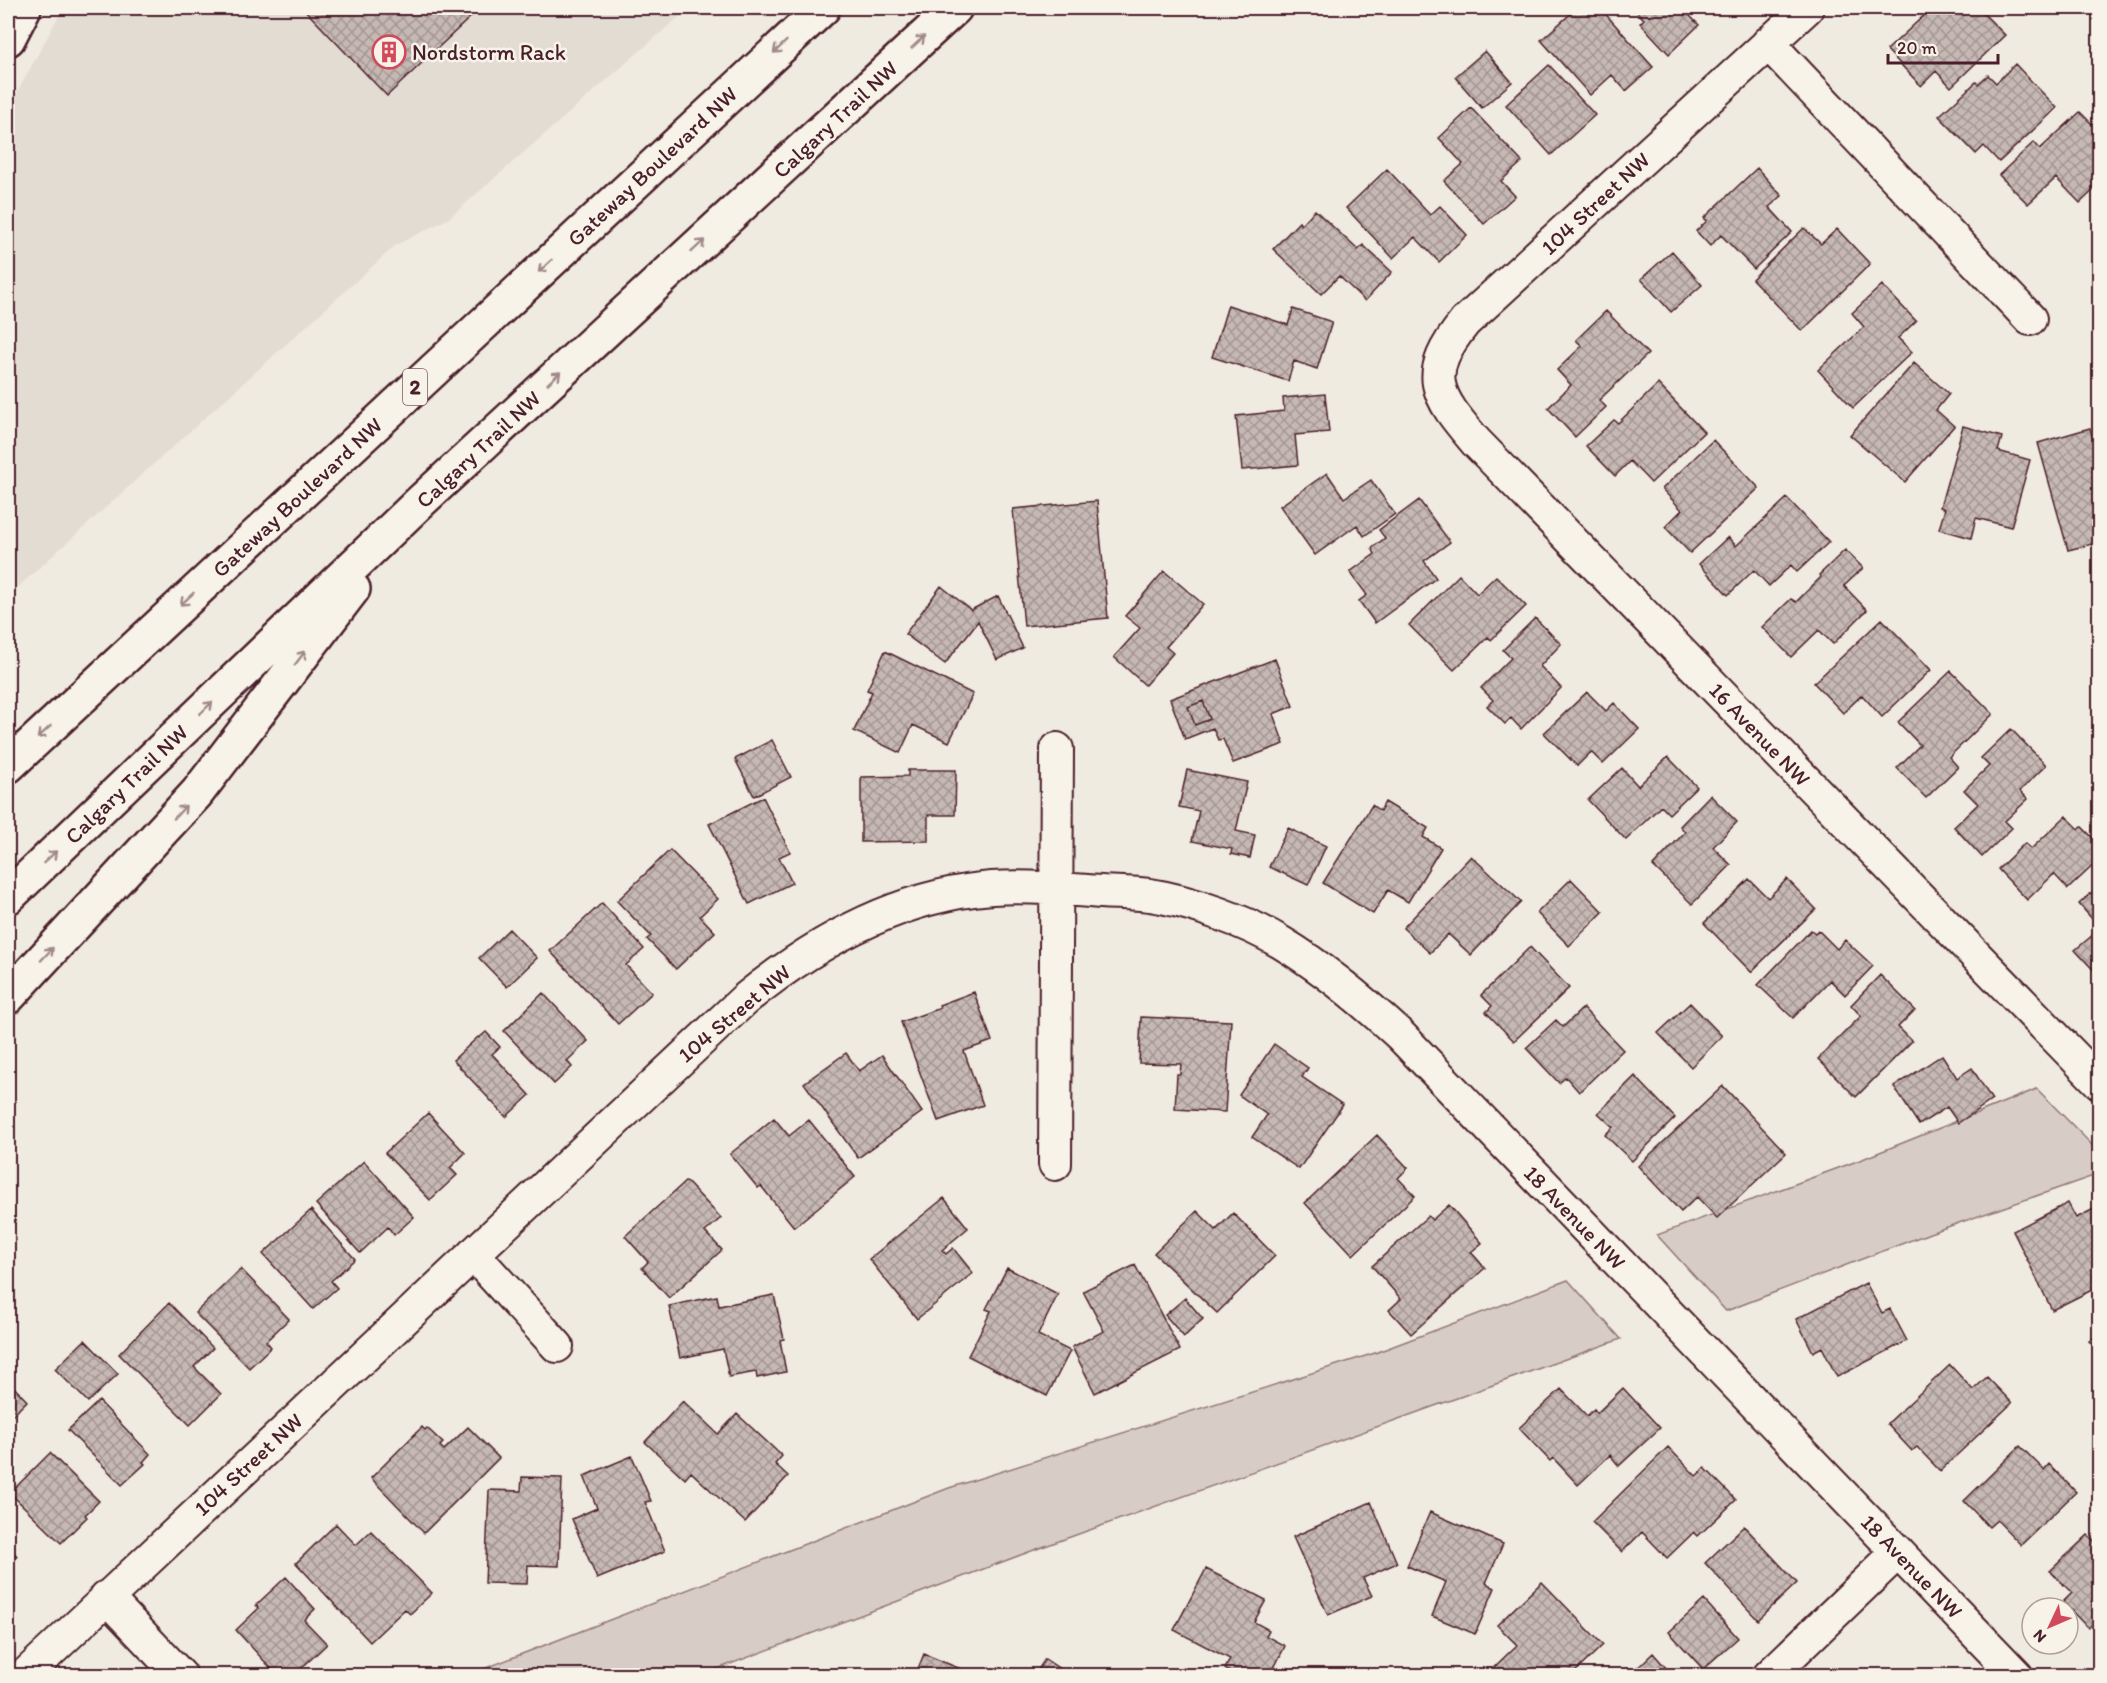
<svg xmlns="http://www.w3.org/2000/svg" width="2107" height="1683" font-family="Itim,sans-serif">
<defs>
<pattern id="building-cross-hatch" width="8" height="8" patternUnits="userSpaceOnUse" patternTransform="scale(1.5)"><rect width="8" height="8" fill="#c6b8b3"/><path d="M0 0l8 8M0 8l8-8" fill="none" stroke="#a39592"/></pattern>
</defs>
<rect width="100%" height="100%" fill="#f0ebe0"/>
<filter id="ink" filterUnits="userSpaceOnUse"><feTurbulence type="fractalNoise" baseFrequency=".0167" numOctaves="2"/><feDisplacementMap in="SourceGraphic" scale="12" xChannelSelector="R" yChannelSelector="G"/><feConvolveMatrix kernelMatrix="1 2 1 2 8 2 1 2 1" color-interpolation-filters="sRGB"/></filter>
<g filter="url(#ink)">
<path fill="#e3dcd2" d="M63 8H689L448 219 396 245 8 596V109Z"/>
<path fill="#d8cdc6" stroke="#917678" stroke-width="1.5" d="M2037 1089 2099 1152V1174L1930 1233 1726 1311 1657 1235 1860 1160Z
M1568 1280 1621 1339 1034 1550 701 1675H468L949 1488 1375 1353Z"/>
<path fill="url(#building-cross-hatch)" stroke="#4a1f2b" stroke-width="1.5" d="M303 8H480L387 96Z
M1577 8H1600L1653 67 1626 91 1612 75 1590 95 1541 40Z
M1633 8H1682L1699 25 1669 54 1640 23 1644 19Z
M1932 8H1978L2005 35 1951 87 1936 71 1921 86 1887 50Z
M1485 51 1512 82 1482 108 1455 77Z
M2015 64 2057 108 1999 162 1984 146 1976 154 1939 116 1976 82 1978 84 1988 75 1996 83Z
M1549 65 1595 115 1551 155 1506 105Z
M1471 108 1522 162 1501 181 1515 196 1484 224 1444 181 1463 164 1439 138Z
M2080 112 2100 132V184L2080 203 2056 178 2028 204 1999 175 2034 142 2040 149Z
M1757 168 1782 196 1769 207 1792 232 1754 269 1721 235 1710 246 1696 231 1707 221 1704 218Z
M1387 169 1430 215 1440 206 1467 235 1439 262 1415 237 1393 258 1346 208Z
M1315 210 1358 250 1363 245 1392 272 1365 301 1339 276 1321 294 1273 249 1299 222 1301 225Z
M1804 228 1821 244 1837 229 1870 264 1802 331 1752 279Z
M1672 251 1702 285 1671 312 1641 279Z
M1882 285 1916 321 1898 338 1912 352 1853 408 1818 370 1864 327 1852 313Z
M1228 305 1288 325 1293 309 1332 322 1317 369 1294 361 1288 381 1212 357Z
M1606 311 1648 354 1599 400 1606 407 1575 437 1548 408 1571 385 1557 370 1582 346 1576 340Z
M1914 363 1949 394 1936 410 1954 426 1905 482 1850 435Z
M1658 384 1704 432 1651 483 1630 461 1615 476 1586 446 1614 420 1618 423Z
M1325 394 1329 432 1295 435 1298 465 1242 470 1236 416 1284 411 1283 398Z
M1963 426 2002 437 1998 451 2030 460 2011 527 1976 518 1971 538 1939 529 1945 509 1940 507Z
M2090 428 2100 461V542L2068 550 2038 443Z
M1713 440 1759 488 1690 553 1665 527 1682 510 1662 489Z
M1327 473 1344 498 1371 480 1395 514 1364 536 1357 525 1315 555 1280 506Z
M1787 498 1829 542 1797 572 1791 565 1769 586 1754 570 1728 595 1699 564 1728 537 1736 546Z
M1419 500 1450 542 1424 561 1436 578 1375 623 1359 601 1367 595 1350 572 1375 554 1372 548 1385 538 1379 530Z
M1097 501 1108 618 1024 626 1013 509Z
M1845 550 1863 568 1844 586 1867 610 1833 644 1819 630 1791 657 1762 627 1791 599 1796 602 1821 577 1819 575Z
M1164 571 1203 604 1166 647 1173 653 1145 685 1114 657 1140 628 1125 616Z
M1459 575 1477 594 1496 576 1526 606 1491 640 1488 637 1454 670 1409 625Z
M941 586 971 610 998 596 1023 648 997 660 978 621 945 664 905 634Z
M1535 618 1561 644 1540 666 1561 688 1521 729 1511 718 1505 724 1487 706 1493 700 1481 688 1511 658 1503 650Z
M1882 619 1931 670 1882 717 1862 695 1843 713 1814 683Z
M885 651 973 694 949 742 913 725 900 753 854 731 872 692 867 690Z
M1275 659 1293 706 1273 714 1284 744 1233 763 1223 739 1218 740 1213 728 1185 739 1170 699Z
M1951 671 1993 714 1949 757 1958 767 1926 798 1897 768 1920 745 1898 722Z
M1587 692 1606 711 1614 703 1639 729 1603 764 1591 752 1577 766 1544 733Z
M1203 701 1210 719 1195 725 1188 707Z
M2011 729 2046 765 2020 791 2028 799 2005 821 2012 828 1982 857 1954 827 1978 804 1964 790 1989 766 1981 758Z
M772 740 791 777 754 796 735 759Z
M1668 757 1697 787 1669 814 1661 806 1626 840 1588 800 1622 768 1638 786Z
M908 770H956L955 815H928V841L861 842V777L908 776Z
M1187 770 1247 782 1236 831 1255 835 1250 858 1231 854 1232 849 1192 841 1199 811 1179 807Z
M1710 795 1737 822 1713 847 1731 865 1692 904 1653 866 1685 832 1680 826Z
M763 797 790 852 779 857 792 883 749 904 709 824Z
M1385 802 1428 828 1423 837 1441 848 1408 902 1388 890 1373 914 1323 883 1372 805 1380 811Z
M2066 816 2079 829 2082 827 2097 842 2093 845 2100 851V859L2068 889 2054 874 2027 900 1998 869 2025 843 2031 849Z
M1288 828 1326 846 1308 885 1269 867Z
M670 850 718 899 700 916 715 932 676 969 647 939 651 936 617 901Z
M1471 856 1521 902 1471 955 1448 934 1430 953 1403 928Z
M1571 879 1603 912 1569 946 1537 913Z
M1749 879 1768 898 1787 879 1816 909 1751 972 1704 923Z
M2100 885V928L2079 904Z
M602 903 644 949 626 965 652 993 618 1024 550 951Z
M509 929 537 958 507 987 479 958Z
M2100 929V977L2075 950Z
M1811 930 1815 933 1818 930 1837 949 1845 940 1873 966 1845 995 1830 980 1793 1018 1758 985Z
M1530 947 1569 988 1514 1041 1486 1012 1492 1006 1481 995Z
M1880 975 1915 1010 1898 1027 1912 1041 1856 1097 1818 1059 1861 1016 1851 1005Z
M974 992 992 1041 964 1051 983 1105 938 1121 901 1022 940 1008 939 1005Z
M543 993 588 1041 567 1061 572 1067 554 1084 504 1031Z
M1690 1003 1722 1036 1691 1067 1658 1033Z
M1583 1008 1623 1050 1579 1092 1566 1077 1559 1083 1526 1048 1556 1020 1563 1027Z
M1141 1017 1231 1021 1225 1112 1175 1109 1177 1074H1180L1181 1064 1139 1063Z
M486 1032 500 1047 492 1054 530 1095 506 1117 453 1060 478 1037 479 1038Z
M1274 1044 1308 1068 1302 1077 1343 1105 1299 1169 1252 1137 1267 1115 1239 1095Z
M846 1053 859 1071 882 1055 922 1112 858 1158 804 1083Z
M1942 1055 1957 1078 1972 1068 1992 1100 1958 1123 1947 1107 1919 1125 1894 1087Z
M1635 1076 1675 1118 1632 1161 1605 1135 1613 1127 1598 1113Z
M1723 1086 1786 1153 1717 1218 1697 1197 1681 1212 1638 1166Z
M428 1113 465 1153 450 1168 457 1175 430 1200 385 1153Z
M774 1118 789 1136 809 1120 855 1177 794 1227 761 1186 758 1188 730 1154Z
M1377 1135 1408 1168 1398 1178 1415 1196 1353 1255 1305 1203Z
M364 1161 414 1217 394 1235 388 1227 360 1253 316 1204Z
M686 1181 721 1218 705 1232 722 1250 669 1298 642 1268 648 1262 625 1236Z
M944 1198 968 1228 942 1250 946 1254 953 1248 973 1273 917 1319 869 1259Z
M2068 1203 2076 1218 2100 1206V1286L2052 1310 2013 1231Z
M1449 1205 1482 1243 1471 1252 1485 1268 1411 1334 1389 1310 1401 1299 1372 1266 1428 1216 1432 1220Z
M311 1210 355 1259 331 1281 337 1288 313 1309 263 1254Z
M1197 1211 1216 1230 1233 1213 1275 1256 1217 1313 1154 1253Z
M1135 1265 1180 1350 1095 1393 1072 1347 1104 1331 1083 1291Z
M1007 1268 1058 1294 1038 1335 1070 1351 1047 1396 968 1356 991 1311 986 1309Z
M241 1269 289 1319 266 1341 271 1347 249 1368 195 1313Z
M1866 1283 1882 1313 1890 1309 1907 1341 1837 1377 1822 1347 1813 1352 1796 1319Z
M774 1295 784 1339 780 1340 786 1372 757 1378 756 1372 729 1377 723 1349 680 1358 669 1306 717 1296 719 1306Z
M1185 1298 1203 1319 1184 1337 1165 1315Z
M169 1303 213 1348 194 1367 221 1394 190 1425 119 1354Z
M2100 1333V1353L2089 1341Z
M85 1340 118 1374 88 1402 55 1369Z
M1950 1365 1973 1390 1987 1377 2012 1403 1940 1471 1917 1447 1912 1451 1887 1424Z
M8 1381 27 1401 8 1420Z
M1623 1388 1660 1428 1619 1466 1610 1455 1578 1485 1553 1458 1550 1461 1519 1428 1561 1389 1587 1416 1594 1409 1597 1413Z
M99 1401 150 1454 143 1462 145 1464 122 1485 68 1430Z
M683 1401 718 1434 737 1414 782 1456 775 1464 788 1476 745 1522 691 1472 685 1479 645 1442Z
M422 1427 425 1430 427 1428 443 1443 440 1446 444 1450 468 1427 499 1458 424 1533 371 1478Z
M2020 1446 2044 1470 2049 1464 2076 1492 2021 1545 1997 1520 1989 1527 1964 1501Z
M1668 1447 1696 1476 1705 1468 1736 1500 1698 1536 1694 1532 1667 1558 1642 1532 1622 1552 1592 1522Z
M50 1453 99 1501 85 1515 87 1517 61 1543 10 1493Z
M632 1456 651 1501 645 1502 665 1551 597 1579 572 1519 597 1508 584 1476Z
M522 1477 562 1478 559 1566 528 1565 527 1584 485 1583 489 1490 521 1491Z
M1371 1502 1397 1563 1363 1578 1372 1596 1328 1615 1293 1537Z
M1430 1512 1503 1544 1486 1583 1495 1588 1475 1634 1432 1616 1446 1582 1407 1566Z
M336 1524 356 1545 371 1531 432 1593 410 1614 405 1609 370 1642 296 1563Z
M1744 1526 1797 1583 1758 1620 1705 1563Z
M2088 1535 2100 1546V1617L2088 1628 2063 1602 2072 1593 2050 1571Z
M8 1546 17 1556 8 1565Z
M1206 1569 1266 1600 1254 1622 1269 1630 1266 1636 1285 1646 1270 1676H1236L1225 1669 1230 1659 1174 1630Z
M286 1577 315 1609 304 1620 327 1644 293 1676H278L236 1630 259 1608 256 1605Z
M1542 1582 1603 1645 1571 1676H1485L1517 1645 1497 1625Z
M1704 1600 1738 1638 1703 1669 1669 1632Z
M1653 1653 1673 1676H1629Z
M924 1654 978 1676H915Z
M1045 1659 1066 1673 1064 1676H1034Z"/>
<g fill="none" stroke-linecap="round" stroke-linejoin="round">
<g stroke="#4a1f2b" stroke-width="36">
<path id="minor" d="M1807 8 1465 322C1422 375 1435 394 1476 442L2100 1083
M1768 43 2030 319
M1055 1164 1057 749
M473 1254 557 1346
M106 1597 181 1676
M24 1676 744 1000C814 943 899 895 992 888 1028 886 1065 889 1101 892 1117 893 1134 893 1150 895 1190 901 1248 922 1282 943 1325 969 1363 1001 1400 1035L2017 1676
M1769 1676 1898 1552"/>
</g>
<g stroke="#4a1f2b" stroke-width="38">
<path id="tertiary" d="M8 39 24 8"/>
</g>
<g stroke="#4a1f2b" stroke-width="38">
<path id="motorway" d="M8 766 823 8
M8 897 419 503 955 8
M8 997 197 793 353 589"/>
</g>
<use href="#minor" stroke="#f7f3e8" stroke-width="32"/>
<use href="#tertiary" stroke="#f7f3e8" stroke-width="33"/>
<use href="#motorway" stroke="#f7f3e8" stroke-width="33"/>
</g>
<defs><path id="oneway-shaft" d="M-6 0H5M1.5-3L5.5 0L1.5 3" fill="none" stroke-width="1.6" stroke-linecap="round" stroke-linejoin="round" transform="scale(1.5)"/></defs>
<g stroke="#a0898a">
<use href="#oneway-shaft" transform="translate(918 42) rotate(-43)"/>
<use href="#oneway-shaft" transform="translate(780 47) rotate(137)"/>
<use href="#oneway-shaft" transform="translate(698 246) rotate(-43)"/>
<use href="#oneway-shaft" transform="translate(545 266) rotate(137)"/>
<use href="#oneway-shaft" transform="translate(554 378) rotate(-43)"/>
<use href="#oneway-shaft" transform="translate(187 599) rotate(137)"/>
<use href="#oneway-shaft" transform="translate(300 658) rotate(-53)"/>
<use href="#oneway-shaft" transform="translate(206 708) rotate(-44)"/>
<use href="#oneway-shaft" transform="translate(44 732) rotate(137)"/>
<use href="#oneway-shaft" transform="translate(180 812) rotate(-47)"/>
<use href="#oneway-shaft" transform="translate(50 857) rotate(-43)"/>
<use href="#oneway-shaft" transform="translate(47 954) rotate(-47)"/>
</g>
</g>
<defs>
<g id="building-ring" transform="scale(1.725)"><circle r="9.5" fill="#f7f3e8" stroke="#d1495b" stroke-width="1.5"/><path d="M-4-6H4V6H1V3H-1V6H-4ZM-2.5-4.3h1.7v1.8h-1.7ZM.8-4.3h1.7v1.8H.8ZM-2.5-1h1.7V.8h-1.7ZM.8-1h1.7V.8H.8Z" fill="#d1495b"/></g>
</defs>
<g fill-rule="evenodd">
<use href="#building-ring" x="389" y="52"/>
</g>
<g text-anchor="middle" stroke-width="5" stroke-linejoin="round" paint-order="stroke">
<rect fill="#f7f3e8" stroke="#7e5f64" stroke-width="1.5" x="403" y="369" width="24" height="36" rx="4.5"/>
<g font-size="21" font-weight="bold" fill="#4a1f2b">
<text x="415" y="394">2</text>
</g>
<g font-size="22" fill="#4a1f2b" stroke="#f7f3e8" text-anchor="start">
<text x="412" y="60">Nordstorm Rack</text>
</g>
<g font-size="22" fill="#4a1f2b" stroke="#f7f3e8">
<text transform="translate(835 119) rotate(-43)" y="8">Calgary Trail NW</text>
<text transform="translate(652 166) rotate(-43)" y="8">Gateway Boulevard NW</text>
<text transform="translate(1595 203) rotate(-43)" y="8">104 Street NW</text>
<text transform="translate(478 449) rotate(-43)" y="8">Calgary Trail NW</text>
<text transform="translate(297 497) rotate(-43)" y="8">Gateway Boulevard NW</text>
<text transform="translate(1760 734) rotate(46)" y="8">16 Avenue NW</text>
<text transform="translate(126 784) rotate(-44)" y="8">Calgary Trail NW</text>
<text transform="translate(734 1013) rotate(-40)" y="8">104 Street NW</text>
<text transform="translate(1575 1217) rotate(46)" y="8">18 Avenue NW</text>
<text transform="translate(248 1464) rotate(-43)" y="8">104 Street NW</text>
<text transform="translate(1912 1566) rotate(46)" y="8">18 Avenue NW</text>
</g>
</g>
<rect width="2107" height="1683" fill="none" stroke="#f7f3e8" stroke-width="30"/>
<rect x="15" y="15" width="2077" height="1653" fill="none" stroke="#4a1f2b" stroke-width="2" filter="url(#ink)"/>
<g transform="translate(2050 1626) rotate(226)"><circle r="28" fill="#f7f3e8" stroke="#b29e9c" stroke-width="1.5"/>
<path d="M0-4.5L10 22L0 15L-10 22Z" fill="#d1495b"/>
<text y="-9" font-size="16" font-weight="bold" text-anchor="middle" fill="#4a1f2b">N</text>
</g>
<path d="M1888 54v9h110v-9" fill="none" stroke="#4a1f2b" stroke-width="3"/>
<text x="1897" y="54" font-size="18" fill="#4a1f2b" stroke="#f7f3e8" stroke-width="4.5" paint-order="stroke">20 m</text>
</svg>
